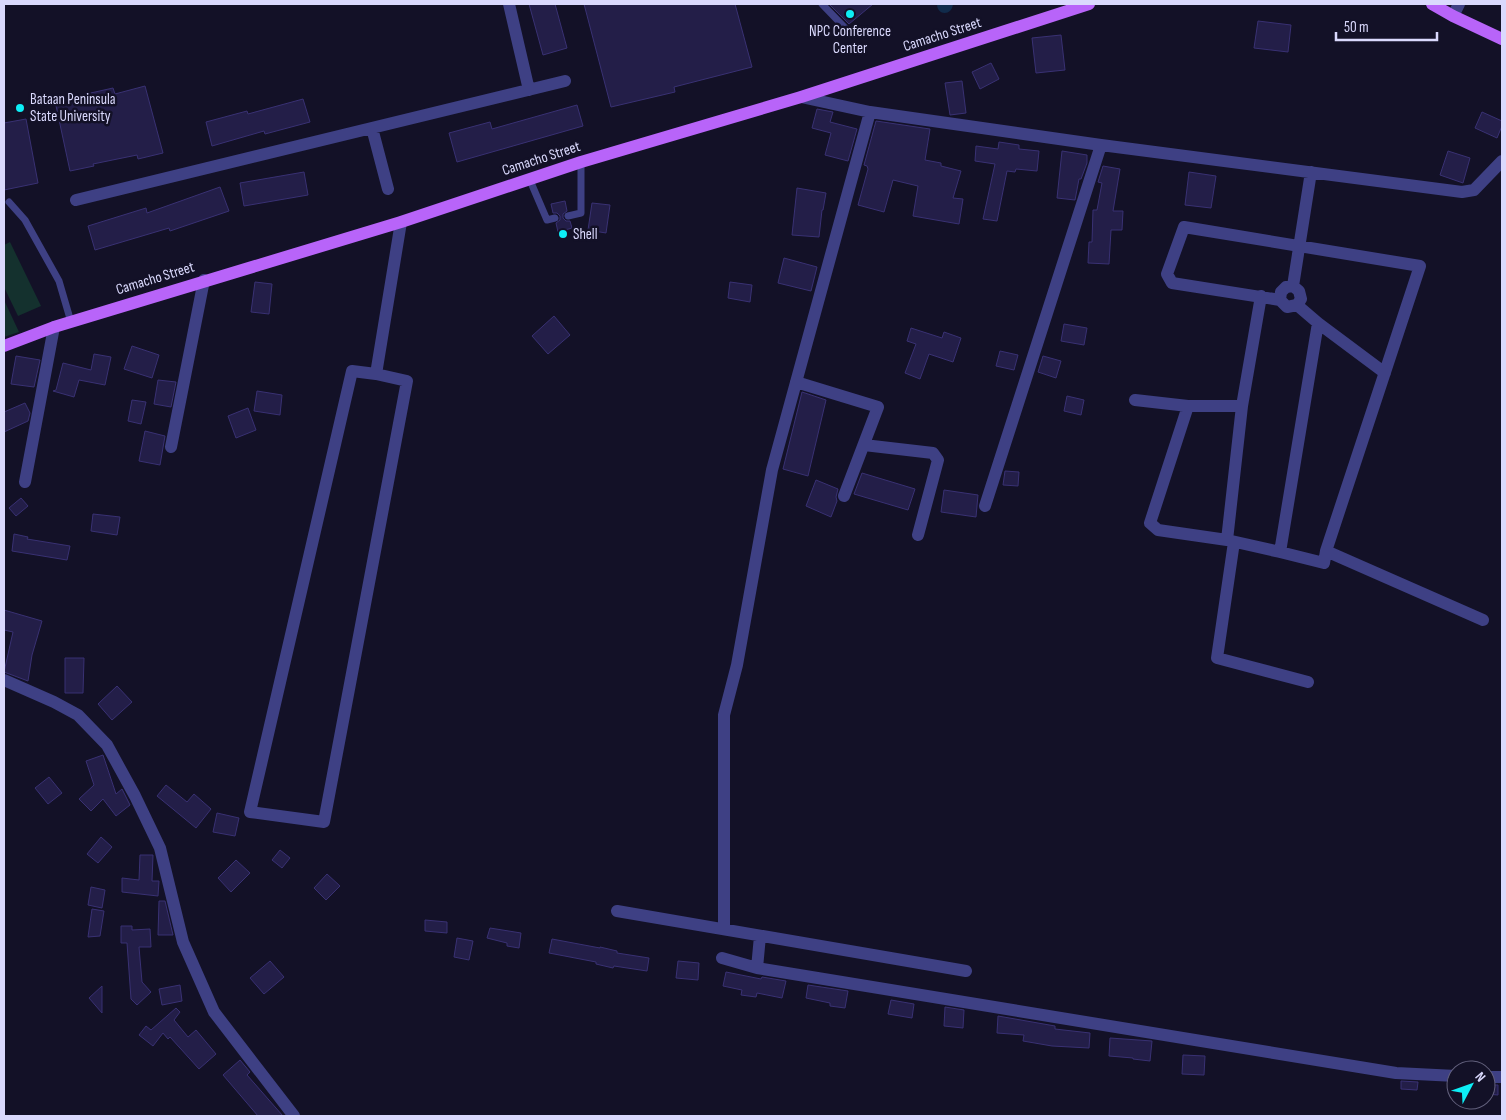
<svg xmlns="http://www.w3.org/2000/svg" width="1506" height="1120" font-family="'Sofia Sans Condensed',sans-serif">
<rect width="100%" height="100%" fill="#131127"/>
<path fill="#14312e" d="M10 242 41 306 18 316 4 287V245Z
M4 300 19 332 4 337Z"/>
<path fill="#112b4b" d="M937 4H953C952 16 937 16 937 4Z"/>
<path fill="#231e48" stroke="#393173" d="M529 4H555L567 48 543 55Z
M584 4H735L752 67 674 87 675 92 611 107Z
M829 4H873L849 24Z
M1258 21 1291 25 1288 52 1254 48Z
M1061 35 1065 70 1036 73 1032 38Z
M991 63 999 79 980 89 972 72Z
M962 81 966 113 950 115 945 83Z
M145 86 163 153 138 159 137 155 93 164 94 166 70 171 55 101 113 88 115 94Z
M303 99 310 122 265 134 264 131 212 146 206 122 247 111 248 114Z
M577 105 583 126 457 162 449 133 490 122 492 129Z
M817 109 833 112 830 122 857 129 848 161 825 155 831 133 812 128Z
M1482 112 1502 121V126L1497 138 1475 128Z
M26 119 38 183 4 190V123Z
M876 121 930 129 925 160 941 163V166L961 171 953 198 963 199 959 224 913 216 918 186 893 180 884 212 858 205 868 169 867 166 864 165Z
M999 142 1019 145V149L1039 151 1037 171 1016 169 1015 172 1007 171 997 221 983 219 995 164 975 161 976 146 998 149Z
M1062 151 1087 155V163L1081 179H1079L1075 200 1057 198Z
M1448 151 1470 158 1463 183 1440 175Z
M1103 166 1120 169 1113 211H1123L1122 230H1111L1109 264 1088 263 1089 242H1092L1093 210H1097L1102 183 1098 182Z
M304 172 308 195 244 206 240 183Z
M1189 172 1216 176 1211 208 1185 205Z
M220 187 229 211 170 231 169 228 95 250 88 226 146 208 147 213Z
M797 188 826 193 823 210H822L819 237 792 235Z
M565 201 567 211 563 214V218L566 221H570L572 228 558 232 556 223 560 220V216L557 213H553L551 204Z
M592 203 610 205 606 233 588 230Z
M784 258 817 267 811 291 778 283Z
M255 282 272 284 269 314 251 312Z
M730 282 752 285 750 302 728 298Z
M554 316 570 335 548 354 532 336Z
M1064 324 1087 328 1084 345 1061 341Z
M911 328 942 338 944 332 961 338 953 362 929 354 920 379 905 373 916 344 907 341Z
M132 346 159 355 152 378 124 369Z
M1000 351 1018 355 1014 370 996 366Z
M94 354 111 357 105 385 79 380 74 397 53 391 56 390 63 363 91 370Z
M16 356 40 360 34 387 11 384Z
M1043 356 1061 361 1056 378 1038 372Z
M158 380 176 382 171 407 154 404Z
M257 391 282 395 280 415 254 411Z
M802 392 826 400 808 476 783 469Z
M1067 396 1084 400 1081 415 1064 411Z
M132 400 146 402 141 424 128 421Z
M25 403 30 413 28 421 4 432V412Z
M248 408 256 430 236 438 228 416Z
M145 431 165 436 160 465 139 461Z
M1005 471 1019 472 1018 486 1003 485Z
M862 473 915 489 908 510 854 494Z
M816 480 838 489 836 497 837 501 831 517 806 506Z
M944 490 978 495 976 517 941 512Z
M21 498 28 506 16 516 9 508Z
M93 514 120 517 117 535 91 531Z
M14 534 28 537 27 539 70 546 67 560 12 551Z
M4 610 42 621 32 655 28 681 4 672 13 632 4 630Z
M65 658H84L83 693H65Z
M117 686 132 702 112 720 98 704Z
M103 755 116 794 122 789 130 805 116 816 103 799 91 811 79 799 94 785 86 761Z
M49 777 62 793 48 804 35 788Z
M166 785 187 802 194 794 211 809 196 828 157 796Z
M217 813 239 818 235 836 213 832Z
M101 837 112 847 98 863 87 854Z
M280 850 290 858 282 868 272 860Z
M140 855H153L152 881H159L158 896 122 892V878L139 880Z
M236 860 250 873 231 892 218 878Z
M327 874 340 886 326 900 314 888Z
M91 887 105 890 102 908 88 905Z
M159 901H165L173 935H158Z
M92 909 104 911 100 936 88 937Z
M425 920 447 922V933L425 931Z
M121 926H132V930L150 929 151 947H139L142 982 151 992 137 1005 131 999 127 943H121Z
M490 928 521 933 519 948 507 946V943L487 938Z
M457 938 473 941 469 960 454 957Z
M552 939 600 948V947L617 951V953L649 958 647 971 614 966 613 968 596 964V962L549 953Z
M270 961 284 977 264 994 250 978Z
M678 961 699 963 698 980 676 978Z
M726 972 761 979 762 977 786 981 782 998 757 993 756 997 741 995 742 990 723 986Z
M180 985 182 1001 162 1005 159 989Z
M808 985 848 991 845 1008 830 1006V1003L806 998Z
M102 986V1013L89 998Z
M891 1000 914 1004 912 1018 888 1014Z
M945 1007 964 1010 963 1028 944 1026Z
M176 1008 180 1012 174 1020 188 1037 196 1030 216 1054 199 1069 170 1037 168 1039 163 1033 153 1046 139 1035 146 1026 151 1030Z
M998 1016 1055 1026V1029L1090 1033 1089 1048 1052 1046 1023 1041 1024 1035 997 1033Z
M1110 1038 1152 1041 1150 1061 1133 1059V1058L1109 1056Z
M1183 1055 1205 1056 1204 1075 1182 1074Z
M240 1060 250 1072 247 1075 283 1116H258L223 1075Z
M1401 1081 1418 1082 1417 1090 1401 1089Z
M1486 1085H1498V1095L1486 1094Z"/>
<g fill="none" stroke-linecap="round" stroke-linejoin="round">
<path stroke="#3e4084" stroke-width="7" d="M822 4 847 30
M529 178 547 220 555 218
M9 202 25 220 59 281 71 322
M568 216 581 213V162"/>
<path stroke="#3e4084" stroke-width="12" d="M509 4 529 90
M1453 16 1459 4
M801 97 870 112 1101 145 1462 192 1474 190 1502 161
M372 128 388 189
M76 200 565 81
M1293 286 1311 172
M1297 305 1318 323 1385 373
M352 371 376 374 407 381 324 822 250 812Z
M376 374 401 222
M796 382 878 407 844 496
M1135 400 1188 406H1242
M1188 406 1150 523 1158 530 1227 540 1280 552 1324 563 1326 551 1420 266 1184 227 1167 274 1172 283 1280 300 1287 307 1297 305 1301 299 1299 291 1293 286 1286 287 1281 292 1280 300
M864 445 933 453 938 460 918 535
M171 447 204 280
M25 482 54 327
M985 506 1101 145
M1227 540 1242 406 1261 296
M1234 542 1217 658 1308 682
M1326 551 1483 620
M1280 552 1318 323
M4 680 54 702 78 715 107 745 135 796 160 848 183 942 214 1012 294 1116
M617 911 966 971
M724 928V715L737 665 772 470 870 112
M722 958 757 968 1396 1073 1456 1076
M757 968 760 936
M1486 1077H1502"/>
<path stroke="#b864f9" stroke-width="12" d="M1432 4 1453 16 1502 39
M4 346 54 327 401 222 581 162 801 97 1089 4"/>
</g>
<g fill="#0deef6" stroke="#131127" stroke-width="2">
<circle cx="850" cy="14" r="5"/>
<circle cx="20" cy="108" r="5"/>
<circle cx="563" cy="234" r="5"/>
</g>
<g text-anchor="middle" stroke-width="5" stroke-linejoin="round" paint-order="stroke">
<g font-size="15" fill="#dad9fd" stroke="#131127" text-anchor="start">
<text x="850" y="36" text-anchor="middle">NPC Conference<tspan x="850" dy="17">Center</tspan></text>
<text x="30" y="104">Bataan Peninsula<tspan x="30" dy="17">State University</tspan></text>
<text x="573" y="239">Shell</text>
</g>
<g font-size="15" fill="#dad9fd" stroke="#131127">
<text transform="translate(942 34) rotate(-18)" y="5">Camacho Street</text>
<text transform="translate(541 158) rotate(-18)" y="5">Camacho Street</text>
<text transform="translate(155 278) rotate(-17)" y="5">Camacho Street</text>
</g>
</g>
<rect width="1506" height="1120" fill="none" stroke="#dad9fd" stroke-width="10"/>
<g transform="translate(1471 1085) rotate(49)"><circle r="24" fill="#131127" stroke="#63617d"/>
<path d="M0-4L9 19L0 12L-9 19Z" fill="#0deef6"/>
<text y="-8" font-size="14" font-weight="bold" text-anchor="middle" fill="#dad9fd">N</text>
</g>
<path d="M1336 32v8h101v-8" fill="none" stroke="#dad9fd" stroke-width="2.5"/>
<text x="1344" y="32" font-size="15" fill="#dad9fd" stroke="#131127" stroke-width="4" paint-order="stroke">50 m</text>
</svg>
